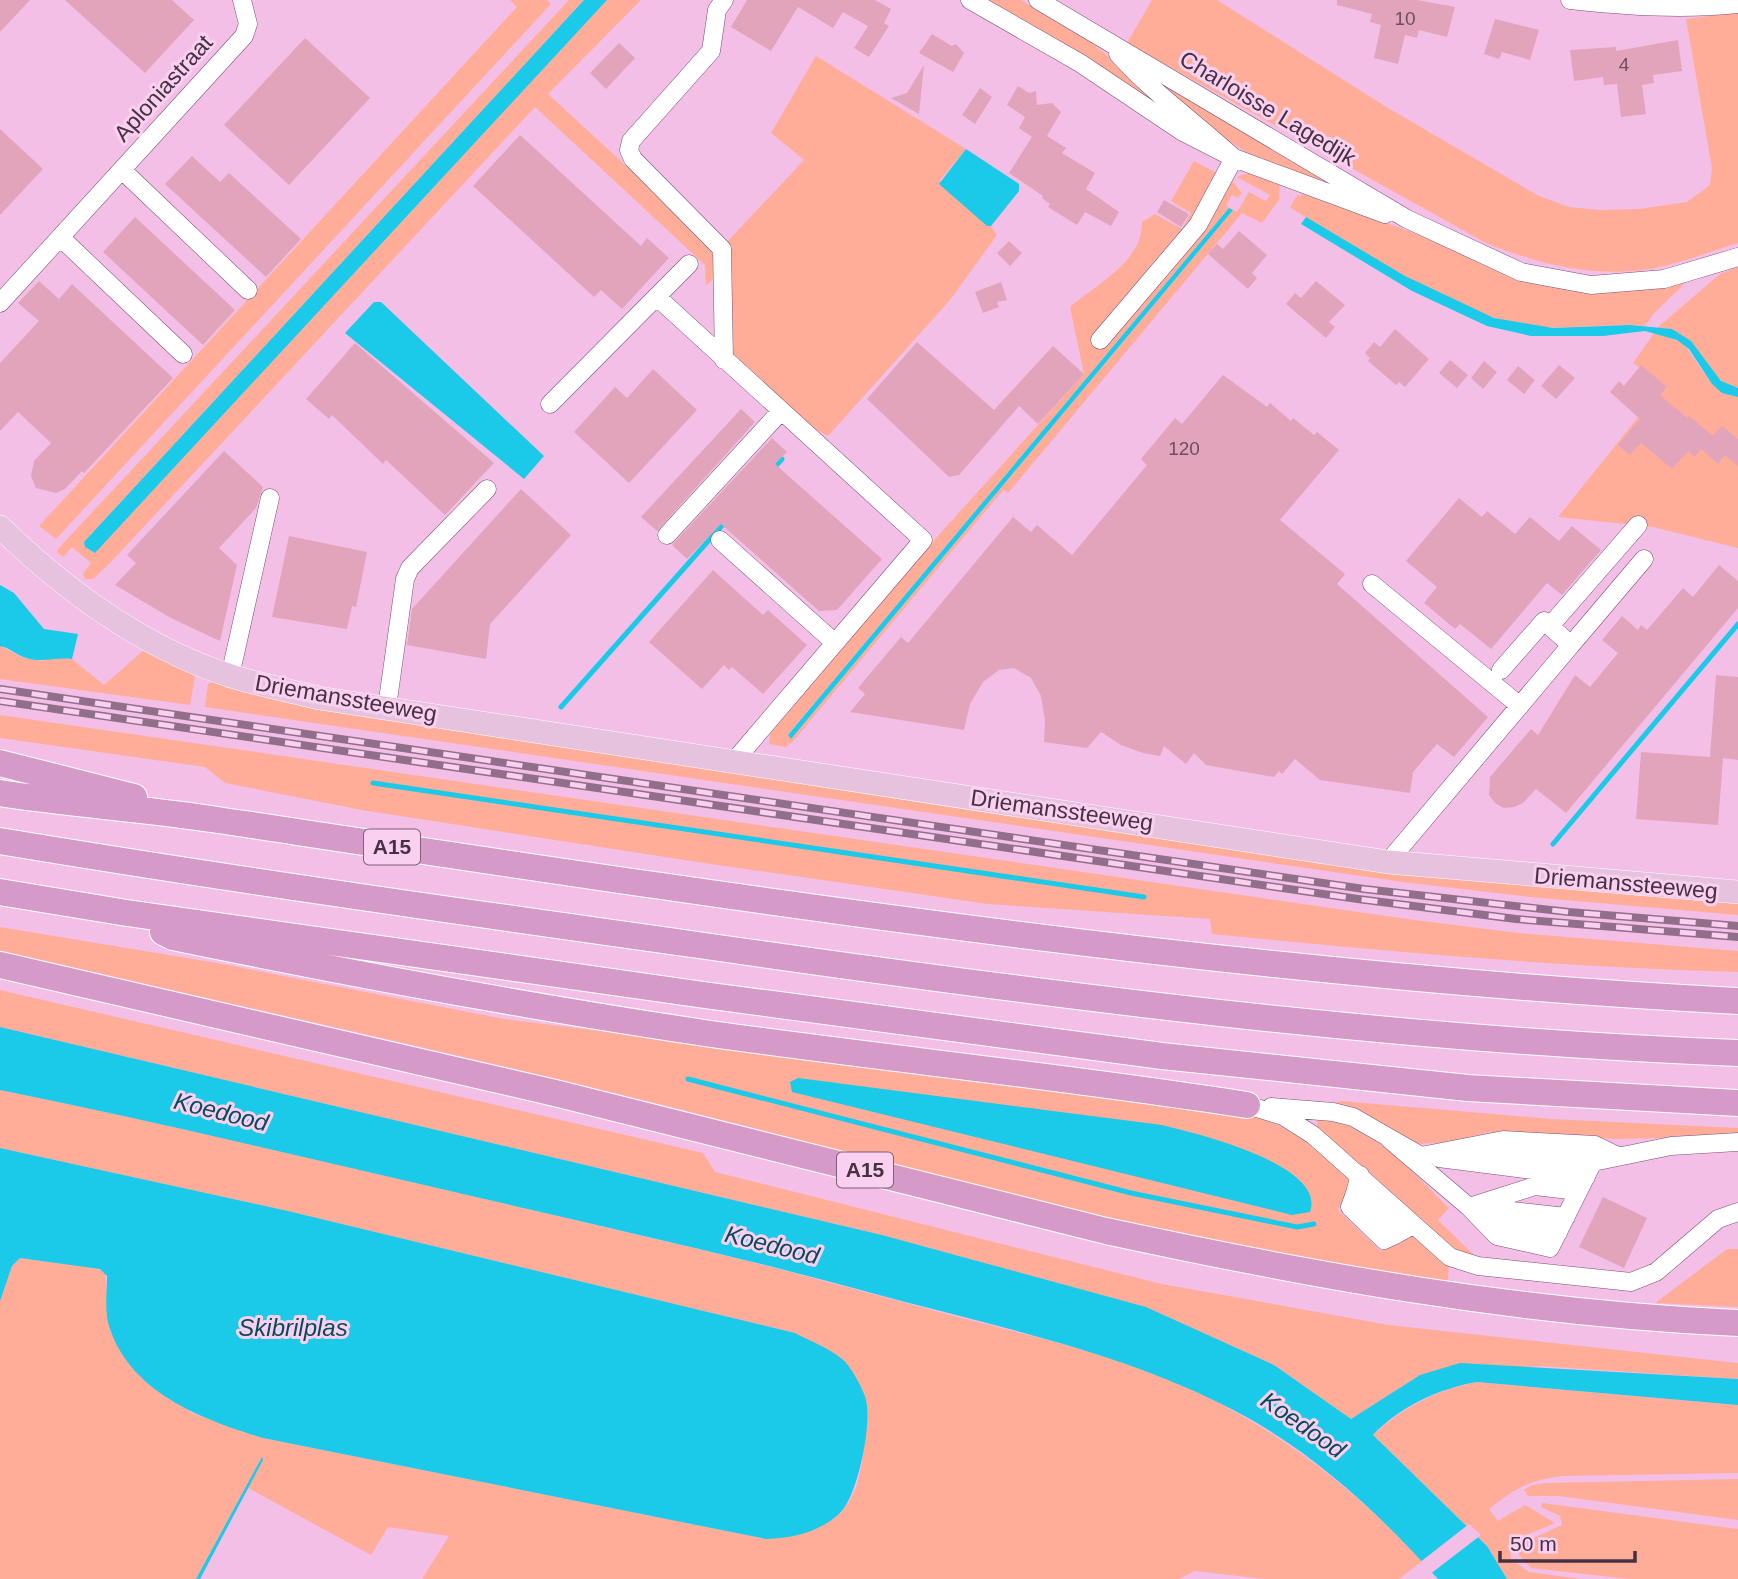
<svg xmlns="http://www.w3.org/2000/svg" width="1738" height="1579" font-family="Arial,sans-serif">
<rect width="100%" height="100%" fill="#f3bfe7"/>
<path fill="#ffad99" d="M510 0H547L551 4 56 539 39 526 517 7Z
M569 0H584L84 542 85 547 95 553 607 0H641L548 94 711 244 715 256V278L706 285 705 265 535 107 111 562 93 579H85L83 574 91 563 72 547 63 557 57 552 58 549Z
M983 0H1021L1091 42 1197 131Z
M1152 0H1217L1388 108 1539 196 1569 207 1599 210 1639 209 1687 202 1710 185 1712 168 1686 19 1738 12V243C1709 252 1679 264 1650 269 1595 278 1537 264 1486 243L1127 43Z
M816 56 966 149 940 180 987 225 991 226 997 235 950 300 828 436 815 429 733 356 727 242 804 160 771 133Z
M1154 79 1366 202 1249 154 1212 130Z
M1194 161 1233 182 1242 193 1238 198 1232 195 1226 205 1229 208 788 735 792 738 1233 210 1237 212 1249 192 1266 201 1270 195 1237 177C1251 169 1267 176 1280 182L1279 200 1262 223 1242 213 1008 493 1003 490 795 739 786 747 769 744 770 734 936 538 1084 374 1070 307C1097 284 1143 261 1142 222L1155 214 1182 229 1191 213 1171 201Z
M1303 194 1415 233 1527 281 1689 278C1674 297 1659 304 1645 326 1604 322 1563 332 1523 325 1451 312 1351 247 1290 207L1296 197Z
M1738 267V388C1699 379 1705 331 1657 328L1720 274Z
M1655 332 1683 343 1712 384 1738 397V548L1653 527 1558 517 1664 385 1633 363Z
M0 646 24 658 42 661 54 657 72 659 104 685 143 651 195 676 190 705 0 679Z
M214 681 362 716 829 785 1738 901V915L1530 897 1402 882 205 707 208 684Z
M0 715 1407 919 1519 933 1738 951V972C1562 967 1387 952 1212 934L1210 919 988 904 704 863 362 810 225 783 205 767 0 738Z
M0 927 217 963 504 1019 1247 1111C1286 1127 1322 1148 1353 1177L1338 1210 1381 1251 1412 1234 1449 1264 1448 1281C1206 1255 969 1183 734 1123 491 1061 245 1007 0 951Z
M0 990 703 1153 715 1172 1162 1284 1389 1325 1738 1363V1379L1539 1366 1420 1375 1351 1419 1274 1365 1145 1307 882 1235 0 1027Z
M0 1090C219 1134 437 1188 655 1239 757 1262 857 1290 958 1317 1028 1335 1102 1352 1170 1380 1267 1421 1350 1484 1422 1561L1399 1579H1264L1195 1571 1179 1579H422L449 1536 388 1527 371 1555 248 1488 262 1457 196 1579H0V1301L12 1266 20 1258 86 1266 105 1272 110 1331 127 1359 192 1413 263 1438 766 1539C785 1534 807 1532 824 1524 868 1505 864 1439 866 1400L795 1333 288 1211 0 1148Z
M1341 1101 1552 1119 1738 1128V1136L1617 1139 1489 1132 1449 1142 1419 1144 1328 1105Z
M1323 1117C1380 1131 1409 1169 1449 1208L1438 1220 1477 1258C1426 1247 1363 1164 1318 1131L1317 1121Z
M1727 1249H1738V1307L1655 1303Z
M1477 1382 1738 1405V1473L1562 1476C1529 1480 1515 1489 1489 1509L1498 1521 1525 1505 1555 1523 1517 1539 1510 1546 1511 1559 1529 1572 1582 1579H1507L1487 1546 1373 1435C1402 1408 1438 1389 1477 1382Z
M1738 1479V1520L1559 1496H1528L1524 1490 1532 1485 1548 1483Z
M1542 1503 1738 1529V1579H1629L1531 1568 1519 1555 1518 1545 1562 1525 1560 1516 1541 1507Z"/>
<path fill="#1bcae9" d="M584 0H607L95 553 85 547 84 542Z
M966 149 1019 184V191L991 226H987L939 184Z
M1229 208 1233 210 791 739 788 735Z
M1306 217 1405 276 1494 318 1553 328 1630 325 1672 329 1691 341 1721 381 1738 388V397L1722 393 1712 384 1689 349 1677 340 1645 331 1603 336H1531L1487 326 1412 291 1301 224Z
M374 302H381L544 456 524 479 345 333Z
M0 585 14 593 44 629 78 634 72 659C56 657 42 663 26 658 17 655 10 648 0 646Z
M0 1027 882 1235 1146 1307 1274 1365 1351 1419 1420 1375 1460 1363 1738 1379V1405L1477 1382C1440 1388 1399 1407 1373 1435L1487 1546 1507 1579H1438C1382 1517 1323 1461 1250 1419 1133 1353 996 1327 868 1292 729 1254 587 1223 446 1190 298 1156 149 1120 0 1090Z
M798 1078 1162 1125C1194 1133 1327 1164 1310 1212L1292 1215 792 1092 790 1082Z
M0 1148 288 1211 795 1333C810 1341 829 1348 842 1359 850 1365 864 1390 866 1400 872 1424 858 1496 840 1513 820 1532 793 1538 766 1539L263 1438C204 1420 132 1394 110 1329 104 1312 107 1294 107 1276L100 1269 20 1258 12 1266 0 1301Z
M262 1457 263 1460 200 1579H196Z"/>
<path fill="#f3bfe7" d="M1469 1524 1481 1535 1429 1575 1419 1563Z"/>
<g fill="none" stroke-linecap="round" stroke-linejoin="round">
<path stroke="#1bcae9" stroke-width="5" d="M772 470 782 459
M561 707 726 521
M373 783 1144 897
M1553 844 1738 624
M688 1079 1131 1193 1297 1227 1314 1224"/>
</g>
<path fill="#e2a4bb" d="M0 0H30L0 32Z
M65 0H172L194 20 145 73Z
M747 0H875L891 9 884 23 889 26 869 57 854 48 868 26 843 12 833 28 798 7 771 51 731 27Z
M1337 0H1417L1455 7 1447 37 1419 30 1417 38 1405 35 1398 64 1374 58 1381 25 1370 22 1372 14 1337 5Z
M1495 19 1539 30 1530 60 1502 52 1499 59 1484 54Z
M932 34 952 46 956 44 964 53 953 72 919 53Z
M305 38 370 98 289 185 224 125Z
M1678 40 1682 71 1653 75 1654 83 1642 85 1646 114 1621 117 1617 84 1604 85 1603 77 1574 81 1570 50 1616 47V51Z
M619 43 635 58 606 89 590 73Z
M924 65 919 114 891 98 907 93Z
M1018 86 1029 93 1036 91 1037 105 1052 103 1061 112 1047 136 1066 148 1062 153 1095 173 1086 189 1119 212 1111 226 1085 212 1077 225 1048 207 1050 204 1042 198 1043 196 1009 173 1032 137 1019 128 1025 117 1007 105Z
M980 88 992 97 975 124 962 115Z
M0 129 43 169 0 215Z
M520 135 641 246 647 238 669 258 622 309 601 290 594 297 473 186Z
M192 156 220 182 229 173 301 239 266 277 165 184Z
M1164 200 1189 214 1181 227 1157 212Z
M135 217 235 310 203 345 103 252Z
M1239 231 1267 255 1252 273 1257 278 1248 289 1208 254 1217 244 1223 249Z
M1009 241 1022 253 1010 266 997 253Z
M39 281 59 299 72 284 173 378 84 473 82 471 65 489 56 493 36 488 31 476 34 461 51 443 18 412 0 431V363L39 321 18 303Z
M1316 281 1345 305 1329 322 1335 327 1326 338 1286 304 1295 293 1301 298Z
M1001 282 1007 300 997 302 999 307 983 313 975 292Z
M1395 329 1429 359 1405 387 1399 382 1396 385 1368 361 1370 358 1365 353 1374 342 1380 347Z
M917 342 994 410 1053 346 1084 374 1038 424 1019 406 959 475 949 477 867 399Z
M355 343 494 463 445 515 386 460 383 464 332 415 329 419 306 399Z
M1450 360 1468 375 1457 388 1439 373Z
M1484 361 1497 372 1483 389 1471 378Z
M1559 365 1575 378 1556 399 1541 386Z
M1641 365 1667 387 1660 395 1687 418 1689 416 1713 436 1722 426 1738 439V466L1725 455 1718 464 1701 449 1695 457 1688 451 1672 469 1641 443 1630 455 1618 445 1640 419 1610 392 1619 381 1624 386Z
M1518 366 1535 380 1524 394 1507 380Z
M653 369 697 410 629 483 574 432 615 387 627 398Z
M1223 375 1267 407 1270 403 1291 421 1293 418 1314 435 1317 432 1339 450 1280 520 1345 574 1337 584 1488 717 1454 757 1437 744 1413 772 1410 793 1320 780 1295 759 1282 774 1279 771 1274 777 1206 765 1194 753 1186 764 1164 746 1160 756 1143 753 1121 745 1101 732 1087 748 1044 742 1045 720 1041 696 1031 678 1014 668 999 670 983 682 970 704 964 730 850 712 865 694 858 688 901 637 908 643 1013 517 1031 532 1037 525 1072 555 1147 465 1141 459 1175 418 1182 424Z
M741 409 755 422 657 531 641 517Z
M772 438 787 452 775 464 882 559 837 610 819 611 721 524 687 559 672 545Z
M224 451 263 487 256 508 219 548 237 565 220 641 171 618 115 585 136 563 127 555Z
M521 489 571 535 490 624 486 659 407 645 412 609Z
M1459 498 1482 517 1487 511 1515 534 1530 517 1559 541 1572 526 1601 550 1562 595 1547 583 1491 649 1460 624 1455 629 1424 603 1437 587 1406 561Z
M289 536 367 552 356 607 352 606 347 629 272 617Z
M1719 565 1738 581V608L1566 813 1536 789 1523 803 1514 807 1504 808 1495 803 1489 795 1490 777 1531 729 1538 735 1575 675 1590 687 1618 653 1602 640 1622 616 1638 630 1641 625 1647 630 1683 588 1693 597Z
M713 570 763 615 768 610 807 645 763 694 732 667 729 670 724 665 702 689 649 642Z
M1716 675 1738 677V760L1723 758 1718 825 1636 819 1641 752 1710 757Z
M1603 1197 1647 1218 1624 1268 1579 1247Z"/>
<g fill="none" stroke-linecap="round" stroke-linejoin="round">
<g stroke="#7d4f73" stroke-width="19">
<path id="minor" d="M724 0 717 10 711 51 631 141 629 150 633 159 722 249 724 360
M970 0 1080 63 1183 132 1234 158 1385 214
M1038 0 1407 219 1521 272 1591 285 1664 279 1738 257
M1570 0C1627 6 1681 10 1738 4
M122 170 248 290
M60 237 183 354
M657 297 923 540 735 760
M0 303 244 36 248 24 242 0
M1100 340 1198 225 1234 158C1195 122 1153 93 1118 54
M550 404 689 264
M667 535 781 411
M720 540 835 643
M1372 584 1520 706
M1550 626 1638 525
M1501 670 1544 621 1571 645 1644 559
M230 676 270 498
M387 707 405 579 410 568 487 489
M1388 862 1571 645
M1247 1105 1283 1116 1313 1135 1450 1257 1478 1266 1631 1282 1656 1272 1718 1219 1738 1212
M1271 1107 1333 1112 1353 1117 1421 1156 1503 1140 1595 1145 1618 1156
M1389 1139 1469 1207 1497 1236 1550 1248 1593 1162 1671 1146 1738 1142
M1481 1153 1506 1152 1593 1162
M1439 1158 1586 1177
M1360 1175 1355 1193 1397 1234 1413 1225
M1355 1193 1350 1207 1384 1240 1397 1234
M1469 1207 1535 1186 1578 1191
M1487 1208 1566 1217
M1482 1212 1504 1221 1558 1233"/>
</g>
<g stroke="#fff" stroke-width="24">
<path id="major" d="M0 527C65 590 144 648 231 676 260 685 290 691 319 698L1388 862 1738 892"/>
</g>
<g stroke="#fff" stroke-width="28">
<path id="highway" d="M0 763 134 797
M0 793C72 804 146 809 218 820 723 896 1228 975 1738 1001
M0 841C235 880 470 913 705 946 1047 995 1392 1040 1738 1053
M0 892 127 913 704 995 1162 1056 1468 1088 1738 1103
M163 932 173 937C352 974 530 1007 711 1034 889 1059 1068 1077 1247 1105
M0 965 555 1093 1106 1231C1315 1276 1524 1314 1738 1323"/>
</g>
<use href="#minor" stroke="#fff" stroke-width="18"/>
<use href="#major" stroke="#e6c2df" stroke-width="23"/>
<use href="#highway" stroke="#d69ac9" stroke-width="26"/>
<g stroke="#916f8a" stroke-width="8">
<path id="rail" d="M0 689 1364 889 1569 912 1738 926
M0 701 1358 899 1516 919 1738 937"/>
</g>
<use href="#rail" stroke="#fad0f0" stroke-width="5" stroke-dasharray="16" stroke-linecap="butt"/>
</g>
<g text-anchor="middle" stroke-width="6" stroke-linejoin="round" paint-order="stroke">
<g font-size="19" fill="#6c4e60">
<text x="1405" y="25">10</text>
<text x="1624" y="71">4</text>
<text x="1184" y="455">120</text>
</g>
<g fill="#fad0f0" stroke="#7b6176" stroke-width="2">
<rect x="364" y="829.5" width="56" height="35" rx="5"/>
<rect x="837" y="1152.5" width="56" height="35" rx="5"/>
</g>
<g font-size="21" font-weight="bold" fill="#453141">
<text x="392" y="854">A15</text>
<text x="865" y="1177">A15</text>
</g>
<g font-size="23" fill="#453141" stroke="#fad0f0">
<text transform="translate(163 88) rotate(-48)" y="8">Aploniastraat</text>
<text transform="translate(1268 108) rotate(31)" y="8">Charloisse Lagedijk</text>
<text transform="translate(346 698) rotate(10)" y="8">Driemanssteeweg</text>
<text transform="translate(1062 810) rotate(8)" y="8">Driemanssteeweg</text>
<text transform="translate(1626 883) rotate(5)" y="8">Driemanssteeweg</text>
</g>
<g font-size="24" font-style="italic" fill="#064b58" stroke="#fad0f0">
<text transform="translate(221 1112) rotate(14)" y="8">Koedood</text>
<text transform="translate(772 1245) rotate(14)" y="8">Koedood</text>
<text x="293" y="1336">Skibrilplas</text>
<text transform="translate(1303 1425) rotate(35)" y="8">Koedood</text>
</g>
</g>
<path d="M1500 1551v10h135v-10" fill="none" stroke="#453141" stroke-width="3.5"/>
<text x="1510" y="1551" font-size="21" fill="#453141" stroke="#fad0f0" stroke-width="5" paint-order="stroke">50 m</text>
</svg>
